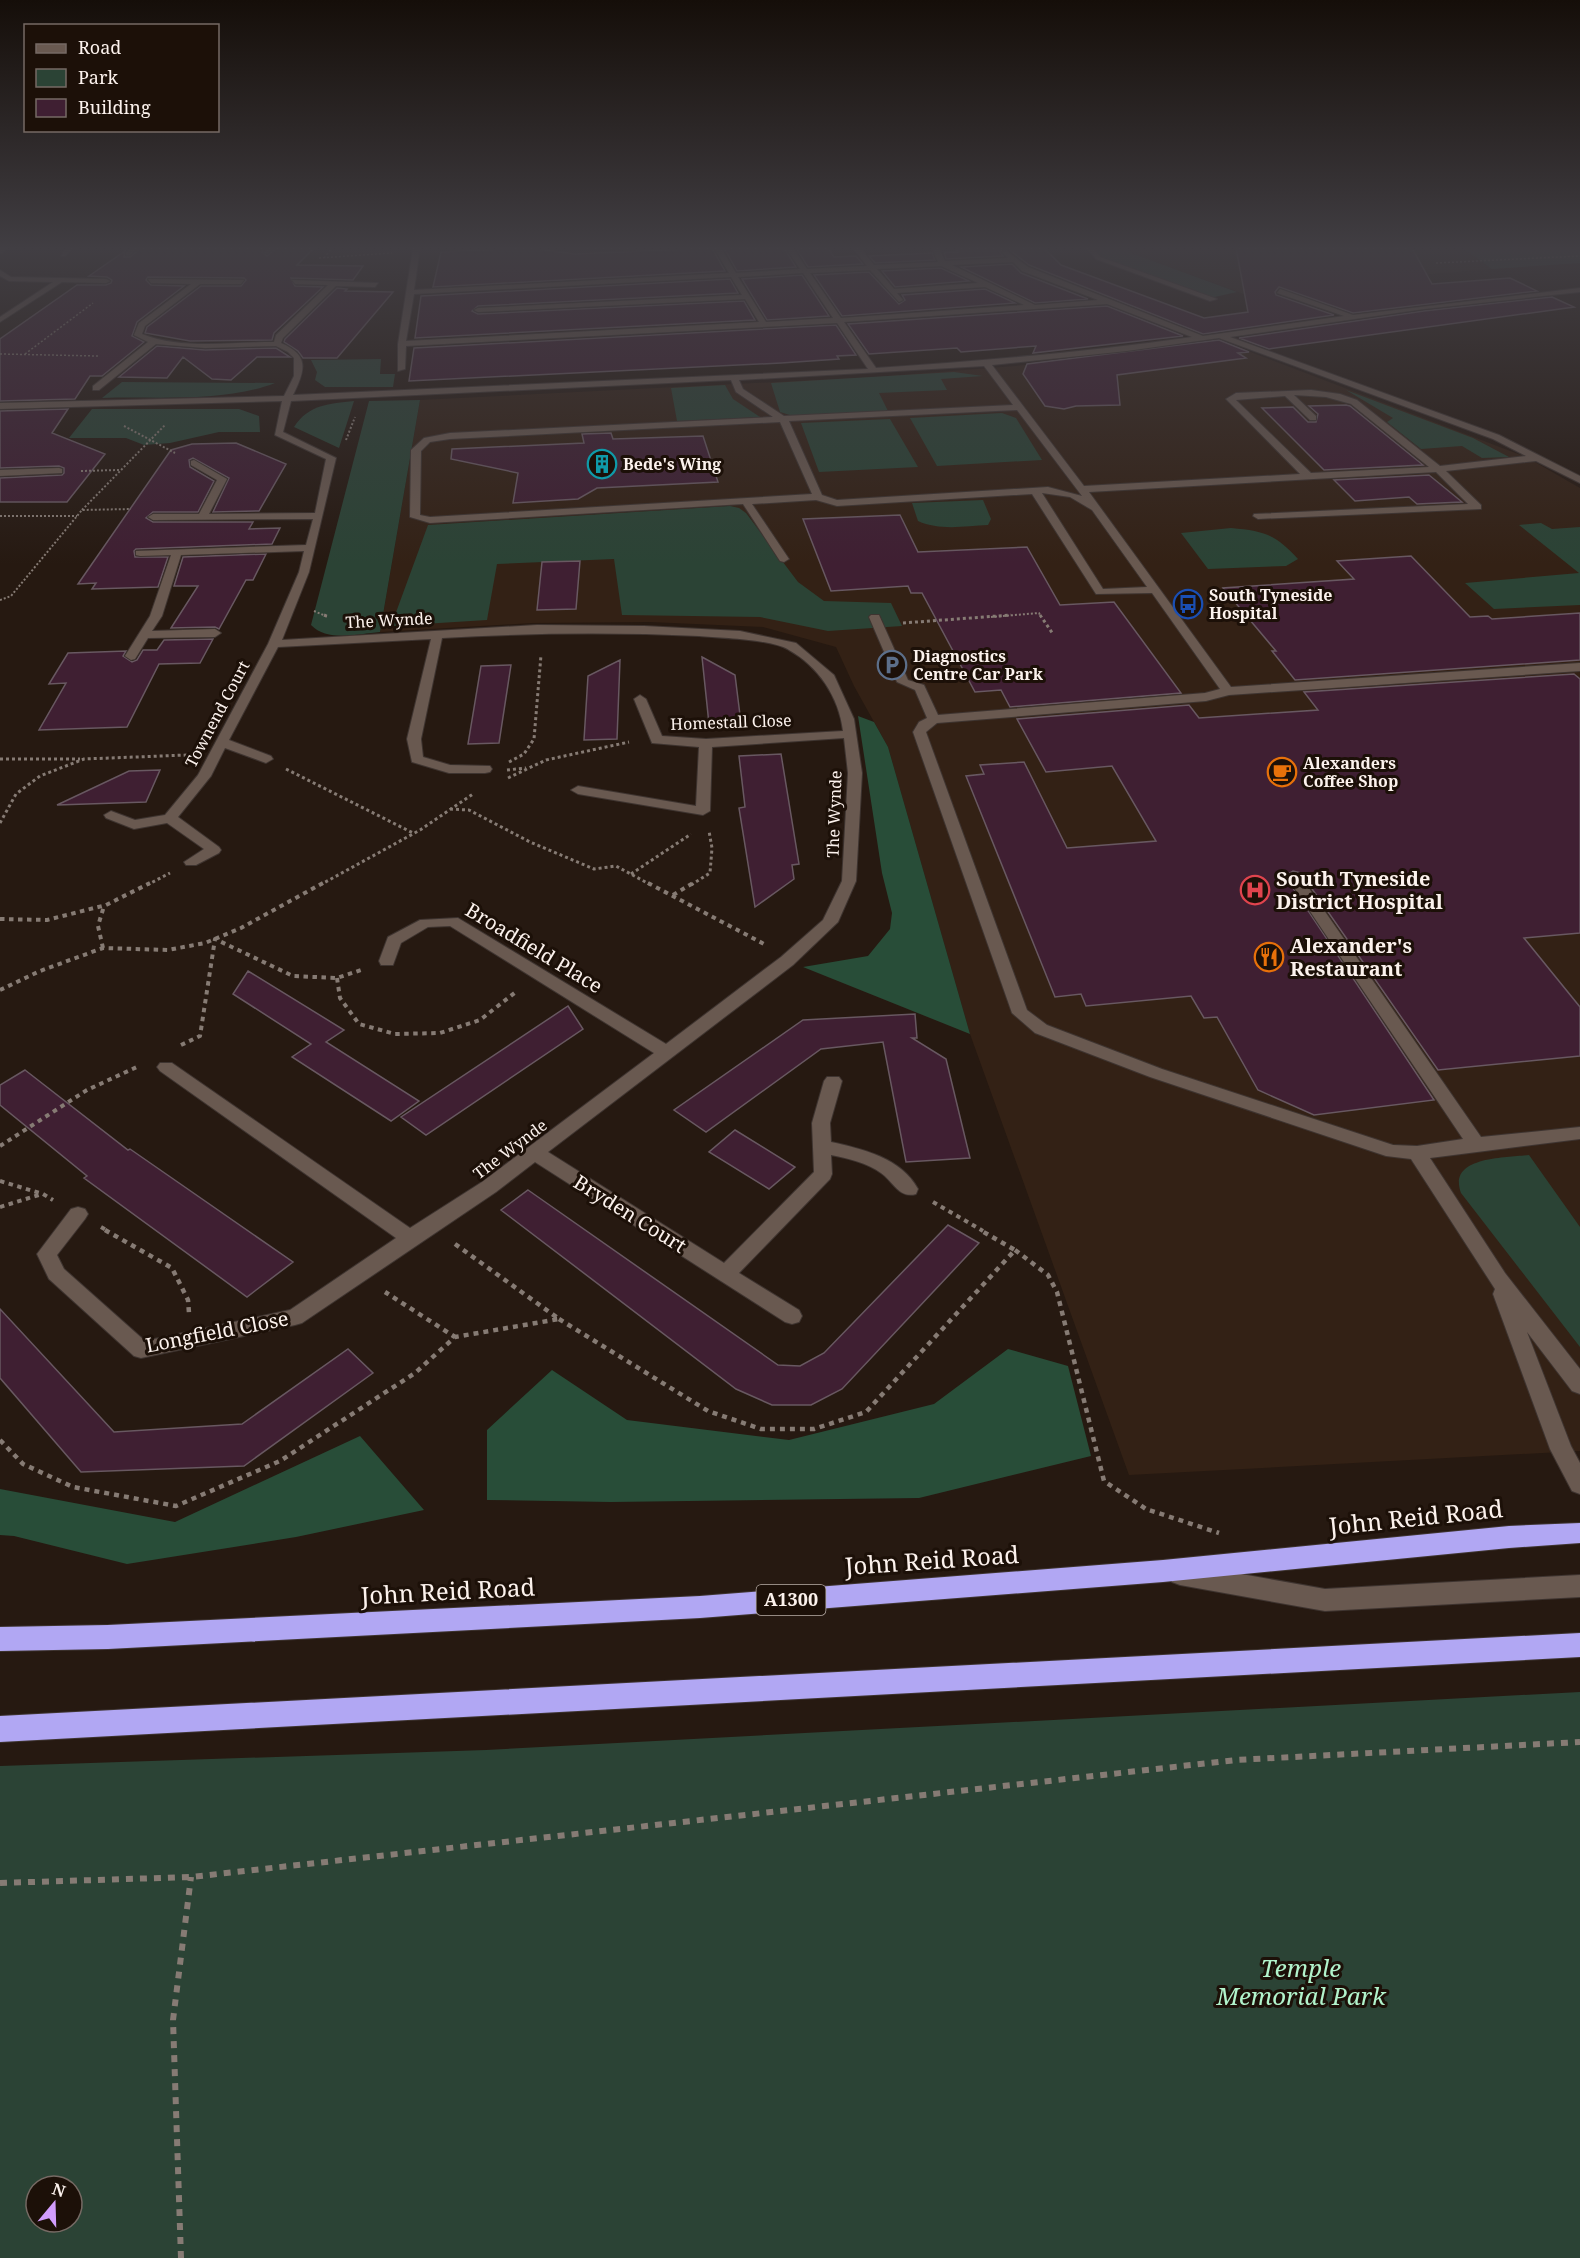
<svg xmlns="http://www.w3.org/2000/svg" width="1580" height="2258" font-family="'Noto Serif',serif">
<rect width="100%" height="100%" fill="#261911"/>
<path fill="#332115" d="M1240 348 1526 457 1580 488V1451L1129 1475 970 1034 888 747 854 686 836 647 763 627 650 622 532 623 380 632 420 400 875 377Z"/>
<path fill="#322419" d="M1127 248H1463L1492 269 1430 274 1252 297 1131 253Z"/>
<path fill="#2b4335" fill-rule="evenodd" d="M1090 248H1127L1131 253 1237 292 1210 298 1098 258Z
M1463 248H1580V263L1492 269Z
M381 359 380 374H395L393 387H325L315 380 317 372 311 360Z
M954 372 983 376 941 379 947 390 879 393 888 411 793 416 780 412 771 383Z
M122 382 275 383C224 403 157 396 102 398Z
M725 385 733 399 760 417 677 421 671 388Z
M1346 390 1473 438 1509 457 1482 458 1462 446 1421 449 1387 422 1393 418Z
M420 400 380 632C358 634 327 642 311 625L369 401Z
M354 401 339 448 294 427C309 404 329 404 354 401Z
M92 409H239L259 416 260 432H219L170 443 144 445 126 438H69Z
M1002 413 1016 418 1042 460 937 466 910 418Z
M890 419 918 467 819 472 801 423Z
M983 500 991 519 988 525C965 526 940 531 918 521L912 503Z
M730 506 739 508 746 513 798 582 824 601 891 603 902 626 828 631 760 617 622 615 614 559 497 564 487 620 391 626 428 525Z
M1541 523 1552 529 1580 527V605L1494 609 1465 583 1579 573 1519 525Z
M1231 528C1264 531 1275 534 1298 559L1286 566 1208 569 1181 533Z
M1529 1155 1580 1227V1347L1461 1193C1447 1156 1507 1158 1529 1155Z
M1580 1692V2258H0V1766L486 1750ZM36 2186H72V2222H36Z"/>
<path fill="#284d38" d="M858 716 874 722 888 747 970 1034 803 967 868 956 890 929 892 913 882 873Z
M1008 1349 1068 1366 1091 1456 919 1498 611 1502 487 1500V1430L552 1370 627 1420 789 1440 934 1404Z
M360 1436 424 1510 296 1537 127 1564 14 1536 0 1535V1489L175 1522Z"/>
<path fill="#3f1f32" stroke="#685861" stroke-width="1.5" d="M141 248H264L262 252 267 256 276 248H314L297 265 363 266 353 280 291 278 295 286 323 287 274 333 272 340 190 341 145 333 147 327 201 286H241L246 280 244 278 148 277 146 280 151 285 184 286 137 322 132 336 144 342 102 376H90L75 399 0 401V339L77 285H106L111 283 112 280 107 277 89 276 125 251 124 257H130Z
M529 248 575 254 712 248 725 271 433 287 441 252Z
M724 248H784L796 267 737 271Z
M796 248H828L834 257 856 256 863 264 808 267Z
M956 248H1003L1000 252 1003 256 946 259 944 252H958Z
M1007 248H1044L1061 265 1204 318 1248 312 1236 248H1412L1432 284 1510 278 1537 291 1353 313 1279 287 1275 292 1276 295 1334 315 1203 334 1029 265Z
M932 253 935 260 875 263 869 256Z
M1012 264 1021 273 1088 299 1035 303 961 267Z
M941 268 969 281 895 287 882 271Z
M869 272 899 304 905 300 902 295 985 289 1015 303 842 316 814 275Z
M802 275 829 316 767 320 742 279Z
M730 279 738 293 478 306 472 311 478 314 744 301 755 320 415 338 421 296Z
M337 288 347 289 345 291 393 292 337 358H303L298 351 284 342 285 339Z
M1552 297 1574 307 1269 349 1239 338 1424 311Z
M1107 306 1183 336 1033 353 1036 346 961 352 957 348 869 354 848 324Z
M836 325 856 355 837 356 839 359 781 363 409 381 414 348Z
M1219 340 1249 352 1238 353 1246 358 1117 375 1120 405 1076 406 1064 409 1045 406 1023 374 1027 364Z
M157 346 205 350 276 348 290 357H257L231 380 212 379 183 357 167 378 119 377Z
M1346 405 1350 406 1423 465 1324 470 1262 408 1293 407 1308 422H1316L1318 414 1309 406Z
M68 409 52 433 105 454 67 502H0V478L62 475 64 473V468L59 466 0 468V411Z
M611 433 613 439 703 436 718 482 597 488 578 499 513 503 518 473 451 459 452 449 584 443 582 434Z
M236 443 286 464 259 511 213 512 229 478 193 458 189 460 190 467 214 481 198 512H153L146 518 153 522H253L249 529 280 528 272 544 136 549 134 551 135 557H168L158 587 92 589 96 583 78 584 171 450 192 444Z
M1429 475 1462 502 1417 504 1409 497 1355 501 1334 480Z
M900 515 918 552 1027 547 1060 605 1114 602 1181 693 1010 707 1001 690 975 692 922 593H911L908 586 831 591 803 519Z
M266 554 253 580H246L219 629 215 627 171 628 198 586H174L183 557Z
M1411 556 1470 617 1488 616 1492 619 1580 613V660L1295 680 1272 651H1276L1223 588 1354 579 1337 561Z
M580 561 576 609 537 610 542 562Z
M213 639 200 663 159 664 127 727 39 730 66 683 49 684 68 653 126 651 123 656 132 662 137 660 143 650H157L164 640Z
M702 657 735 675 741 723 709 724Z
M620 660 617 739 584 740 588 676Z
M511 665 499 743 468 744 481 666Z
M1574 674 1580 679V933L1524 938 1580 1007V1056L1438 1070 1301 873 1293 871 1285 876 1434 1100 1314 1115 1258 1090 1217 1017 1204 1018 1191 996 1086 1006 1081 994 1055 997 966 776 984 774 980 765 1024 762 1067 848 1156 841 1112 766 1046 772 1017 719 1189 705 1199 718 1318 710 1304 692Z
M781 754 799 864 792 865 794 879 755 907 739 808 745 807 739 756Z
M160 770 146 802 57 805 129 771Z
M248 971 344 1030 326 1042 419 1101 391 1121 292 1057 311 1044 233 994Z
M568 1006 583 1029 426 1135 401 1117Z
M915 1014 917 1038H912L946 1059 970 1158 906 1162 883 1042 821 1049 706 1132 674 1110 803 1020Z
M25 1070 128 1150 130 1149 293 1262 247 1297 84 1178 87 1176 0 1105V1085Z
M735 1130 795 1167 769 1189 709 1152Z
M528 1190 778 1365 800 1366 824 1353 948 1225 979 1243 842 1389 811 1405H772L736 1389 501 1210Z
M0 1309 114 1432 242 1424 348 1349 373 1373 244 1466 81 1472 0 1378Z"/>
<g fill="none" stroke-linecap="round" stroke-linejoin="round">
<g stroke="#3e3430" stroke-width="2">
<path id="minor" d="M8 248 0 254V248Z
M66 248H73L65 256H61Z
M131 248H139L130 255H126V253Z
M267 248H274L267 254 264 252Z
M413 248H420L414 290 729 273 714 248H721L736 273 800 269 786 248H793L807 269 867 266 853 248H860L874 265 938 262 932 248H939L945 261 1008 258 1002 252 1005 250 1028 267 1203 336 1344 316 1277 293 1280 289 1353 315 1580 288V292L1424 309 1230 337 1499 435 1580 476V483L1536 461 1446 471 1481 505V509L1258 519 1253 516 1254 514 1468 504 1436 472 1089 492 1231 687 1580 663V671L1229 695 1206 701 937 723 926 732 1027 1010 1047 1025 1162 1069 1393 1145 1417 1146 1463 1139 1287 877 1294 873 1299 874 1481 1137 1580 1127V1139L1430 1158 1505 1273 1580 1369V1394L1572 1391 1527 1332 1571 1446 1580 1463V1494L1572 1491 1550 1449 1493 1294 1495 1289 1411 1159 1386 1156 1150 1077 1035 1033 1012 1013 913 732 919 722 927 718 915 690 897 682 869 617 871 615H879L908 680 924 685 938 715 1205 693 1220 689 1152 593 1096 594 1032 494 837 506 816 500 752 504 789 559 784 562 780 561 743 504 430 523 410 517 411 450 424 438 450 433 773 417 736 392 731 380 291 401 283 432 336 458 309 572 282 640 537 625 644 626 740 631 796 643 834 675 854 719 862 773 856 881 838 922 793 965 548 1152 724 1263 814 1172 812 1123 824 1081 827 1077H839L842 1081 830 1123 831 1142C863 1149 901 1158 918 1189L916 1194C899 1199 893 1181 881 1173 868 1163 847 1158 831 1155L832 1174 830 1179 739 1273 799 1310 802 1316 799 1322 792 1324 785 1322 535 1162 496 1192 302 1323 295 1325 141 1358 134 1356 49 1279 37 1254 71 1209 78 1207 85 1209 88 1214 85 1219 57 1255 64 1269 145 1341 290 1310 396 1238 160 1071 157 1067 160 1063H172L410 1228 482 1182 654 1053 450 926 428 927 401 943 393 965H381L379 961 388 937 420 920 458 918 666 1044 781 957 823 920 842 881 848 773 844 738 712 747 710 811 703 815 578 794 571 790 578 786 696 806 699 747 652 743 634 699 640 695 646 699 662 736 706 739 843 731C839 697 818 666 789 650 772 639 720 638 699 636 613 632 528 633 442 638L421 739 423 757 450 765 490 766 492 769 490 772 485 773H449L412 762 407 739 431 639 278 647 229 740 271 756 273 759 266 763 225 748 211 776 178 817 219 847 221 850 219 853 196 865H186L184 862 204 849 167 823 134 829 106 818 104 815 111 811 135 820 165 815 198 775 268 644 299 572 304 551 181 555 162 616 152 631 215 629 221 633 215 637 148 638 135 659 131 660 125 656 150 616 171 555 140 556 136 555V551L306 545 313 519 153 520 148 517 153 514H199L217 480 191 465V461L194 460 227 479 209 514 315 513 326 459 275 435 282 401 0 409V403L284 396 294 376V358L288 352 276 346 205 348 156 344 99 390H93V386L148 342 134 335 139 323 191 284 151 283 148 279 244 280 241 284H200L145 326 142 334C182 350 231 342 274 342L276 335 328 285 295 284 292 280 378 283 375 287 336 286 283 338 281 343C310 355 305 371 293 395L868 369 837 323 406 346 405 369 398 371V344ZM1013 262 1022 271 1098 300 1035 305 952 265ZM941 266 978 283 894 289 877 269ZM870 270 899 302 903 300 897 293 985 287 1024 305 841 318 810 273ZM803 273 833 318 766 322 738 277ZM731 277 742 295 478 308 474 310 478 312 745 299 759 322 406 341 414 294ZM1107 304 1192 337C1087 352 982 361 876 368L844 322ZM1219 338 1493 439 1526 456 1440 466 1357 400 1340 394 1311 390 1236 393 1226 399 1300 474 1084 486 992 365 1127 351ZM984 366 1013 405 784 416 743 389 739 380ZM1294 395 1326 397 1351 404 1429 467 1311 473 1236 400 1285 396 1310 420H1316V416ZM1017 410 1082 496 1048 487 837 500 822 495 789 421ZM780 422 812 494 430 517 420 515 421 451 430 442 450 439ZM1042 493 1070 497 1092 510 1147 587 1103 589Z
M569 248H633L630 250Z
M1087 248H1094L1100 257 1217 299 1210 301 1096 259Z
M0 270 11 277 106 279 110 281 106 283 62 282 0 322V317L53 282 9 281 0 276Z
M59 468 62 469V473L0 476V470Z
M1180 1563 1325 1589 1580 1575V1597L1325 1611 1180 1585 1172 1582 1168 1574 1172 1566Z"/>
</g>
<g stroke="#3e3430" stroke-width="2">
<path id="highway" d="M1580 1523V1543L1509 1548 1163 1582 700 1618 108 1649 0 1651V1627L108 1625 700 1596 1163 1560 1509 1526Z
M1580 1633V1657L0 1742V1716Z"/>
</g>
<path stroke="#867b74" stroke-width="1.5" stroke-dasharray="2 2" stroke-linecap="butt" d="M319 258 392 253
M324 258 332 248
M1436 263 1580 256
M0 354 98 356
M25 354 93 303"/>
<path stroke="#867b74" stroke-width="2" stroke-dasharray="2 2" stroke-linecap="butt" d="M124 426 175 453
M346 440 355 417
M81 471 119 470
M82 510 165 425
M0 516H77
M0 600 11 596 82 510 131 509
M314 611 328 617
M991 617 1039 613 1041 617"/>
<path stroke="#867b74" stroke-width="3" stroke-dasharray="3 3" stroke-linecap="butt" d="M324 615 329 617
M1040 615 1053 634
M903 623 1011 615
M0 759H80
M509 762 524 754 534 739 541 655
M286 769 413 833
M507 770 526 768
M508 778 546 760 629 742
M450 809 469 810 530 842 594 869 616 866 651 885
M0 823 16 794 40 776 84 759 187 755
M631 874 691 834
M147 885 170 873
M320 885 420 830 473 794
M691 885 710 873 712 848 709 831"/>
<path stroke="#867b74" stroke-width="4" stroke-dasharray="4.5 4.5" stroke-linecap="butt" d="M648 883 766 945
M673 895 693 883
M0 919 47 920 106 905 150 883
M103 948 98 926 104 906
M337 978 340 998 359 1024 395 1034 440 1033 480 1020 517 991
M0 990 40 971 103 948 168 950 205 943 241 928 323 883
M181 1045 200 1036 215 939 293 976 337 978 361 970
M0 1146 87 1090 139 1066
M0 1181 43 1194 53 1200
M933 1202 983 1231
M0 1207 42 1194
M101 1227 108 1231"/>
<path stroke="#867b74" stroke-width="4.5" stroke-dasharray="5 5" stroke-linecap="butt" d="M105 1230 172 1268 188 1300 189 1313
M455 1244 559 1319 455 1337
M1015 1250 1048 1275 1057 1292 1104 1481 1146 1509 1219 1533
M559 1319 708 1411 761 1429H814L866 1412 1015 1250 980 1230
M0 1440 23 1464 73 1487 176 1506 280 1461 415 1373 455 1337 385 1292"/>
<path stroke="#867b74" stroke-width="6" stroke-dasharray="7 7" stroke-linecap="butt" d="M0 1883 191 1877 1236 1760 1580 1742
M181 2258 173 2020 191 1877"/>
<use href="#minor" fill="#695950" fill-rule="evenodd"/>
<use href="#highway" fill="#b1a7f3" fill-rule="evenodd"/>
</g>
<linearGradient id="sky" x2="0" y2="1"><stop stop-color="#150e09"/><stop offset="0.44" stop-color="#413e43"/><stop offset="1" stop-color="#413e43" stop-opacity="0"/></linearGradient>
<rect width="1580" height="564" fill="url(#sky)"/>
<defs>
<g id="building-ring" transform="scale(1.5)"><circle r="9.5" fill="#1c1008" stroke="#0f9aa8" stroke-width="1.5"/><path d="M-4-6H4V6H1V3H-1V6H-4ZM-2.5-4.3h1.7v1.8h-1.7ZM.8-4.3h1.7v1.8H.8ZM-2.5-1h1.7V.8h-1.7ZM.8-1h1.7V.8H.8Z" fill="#0f9aa8"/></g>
<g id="bus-ring" transform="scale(1.5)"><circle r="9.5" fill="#1c1008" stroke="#1a4fb4" stroke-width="1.5"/><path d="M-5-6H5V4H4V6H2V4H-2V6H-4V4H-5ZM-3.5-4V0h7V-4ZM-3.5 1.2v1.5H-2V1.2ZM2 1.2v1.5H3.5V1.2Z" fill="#1a4fb4"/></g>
<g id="parking-ring" transform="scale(1.5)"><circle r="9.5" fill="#1c1008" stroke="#5c6f8a" stroke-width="1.5"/><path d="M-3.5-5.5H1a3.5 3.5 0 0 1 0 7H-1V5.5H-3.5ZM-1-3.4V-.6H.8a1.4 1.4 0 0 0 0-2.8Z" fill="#5c6f8a"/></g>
<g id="cafe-ring" transform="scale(1.5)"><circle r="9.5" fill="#1c1008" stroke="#e8710a" stroke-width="1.5"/><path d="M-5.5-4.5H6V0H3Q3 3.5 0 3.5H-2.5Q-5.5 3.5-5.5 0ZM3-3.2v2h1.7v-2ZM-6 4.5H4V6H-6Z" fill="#e8710a"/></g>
<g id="hospital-ring" transform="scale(1.5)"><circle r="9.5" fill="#1c1008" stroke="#e0444e" stroke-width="1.5"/><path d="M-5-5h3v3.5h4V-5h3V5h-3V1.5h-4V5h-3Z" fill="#e0444e"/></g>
<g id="restaurant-ring" transform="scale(1.5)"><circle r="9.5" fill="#1c1008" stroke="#e8710a" stroke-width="1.5"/><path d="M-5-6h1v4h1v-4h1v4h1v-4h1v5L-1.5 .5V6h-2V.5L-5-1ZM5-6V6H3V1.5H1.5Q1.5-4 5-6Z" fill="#e8710a"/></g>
</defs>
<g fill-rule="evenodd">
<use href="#building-ring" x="602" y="464"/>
<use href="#bus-ring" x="1188" y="604"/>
<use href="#parking-ring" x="892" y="665"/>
<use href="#cafe-ring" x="1282" y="772"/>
<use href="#hospital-ring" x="1255" y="890"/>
<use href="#restaurant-ring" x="1269" y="957"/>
</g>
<g text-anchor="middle" stroke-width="6" stroke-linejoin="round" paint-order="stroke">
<g font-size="16" font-weight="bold" fill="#fcf2ed" stroke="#1c1008" text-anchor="start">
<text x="623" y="470">Bede's Wing</text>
<text x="1209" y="601">South Tyneside<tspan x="1209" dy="18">Hospital</tspan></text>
<text x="913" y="662">Diagnostics<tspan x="913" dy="18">Centre Car Park</tspan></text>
<text x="1303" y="769">Alexanders<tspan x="1303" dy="18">Coffee Shop</tspan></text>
</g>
<g font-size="16" fill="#fcf2ed" stroke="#1c1008">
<text transform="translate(389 620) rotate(-3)" y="6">The Wynde</text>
<text transform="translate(217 714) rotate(-62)" y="6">Townend Court</text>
<text transform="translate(731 722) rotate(-2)" y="6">Homestall Close</text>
<text transform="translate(834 814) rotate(-88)" y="6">The Wynde</text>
<text transform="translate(510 1149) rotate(-37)" y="6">The Wynde</text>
</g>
<rect fill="#1c1008" stroke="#b9aea8" stroke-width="1.5" x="756.5" y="1585" width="69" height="30" rx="4.5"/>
<g font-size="18" font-weight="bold" fill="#fcf2ed">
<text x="791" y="1606">A1300</text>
</g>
<g font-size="20" font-weight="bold" fill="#fcf2ed" stroke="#1c1008" text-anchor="start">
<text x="1276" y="886">South Tyneside<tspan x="1276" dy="23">District Hospital</tspan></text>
<text x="1290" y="953">Alexander's<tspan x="1290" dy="23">Restaurant</tspan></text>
</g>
<g font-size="20" fill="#fcf2ed" stroke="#1c1008">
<text transform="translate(534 948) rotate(31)" y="7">Broadfield Place</text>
<text transform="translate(630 1214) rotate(32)" y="7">Bryden Court</text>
<text transform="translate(217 1332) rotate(-11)" y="7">Longfield Close</text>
</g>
<g font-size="24" fill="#fcf2ed" stroke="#1c1008">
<text transform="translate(1416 1518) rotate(-6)" y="8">John Reid Road</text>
<text transform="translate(932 1561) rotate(-4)" y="8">John Reid Road</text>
<text transform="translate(448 1592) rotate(-3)" y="8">John Reid Road</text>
</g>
<g font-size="24" font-style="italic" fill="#b2f4cc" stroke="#1c1008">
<text x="1301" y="1977">Temple<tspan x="1301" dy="28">Memorial Park</tspan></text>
</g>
</g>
<rect x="24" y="24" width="195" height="108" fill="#1c1008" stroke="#766a64" stroke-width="1.5"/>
<rect x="36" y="44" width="30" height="9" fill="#695950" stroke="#766a64" stroke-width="1.5"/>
<text x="78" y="54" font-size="18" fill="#fcf2ed">Road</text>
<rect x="36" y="69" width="30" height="18" fill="#2b4335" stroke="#766a64" stroke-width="1.5"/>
<text x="78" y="84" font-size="18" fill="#fcf2ed">Park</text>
<rect x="36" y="99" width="30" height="18" fill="#3f1f32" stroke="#766a64" stroke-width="1.5"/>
<text x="78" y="114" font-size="18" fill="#fcf2ed">Building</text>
<g transform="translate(54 2204) rotate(19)"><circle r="28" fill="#1c1008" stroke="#766a64" stroke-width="1.5"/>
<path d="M0-4.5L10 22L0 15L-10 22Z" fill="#d29dfd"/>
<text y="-9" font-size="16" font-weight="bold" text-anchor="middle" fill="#fcf2ed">N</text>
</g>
</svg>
